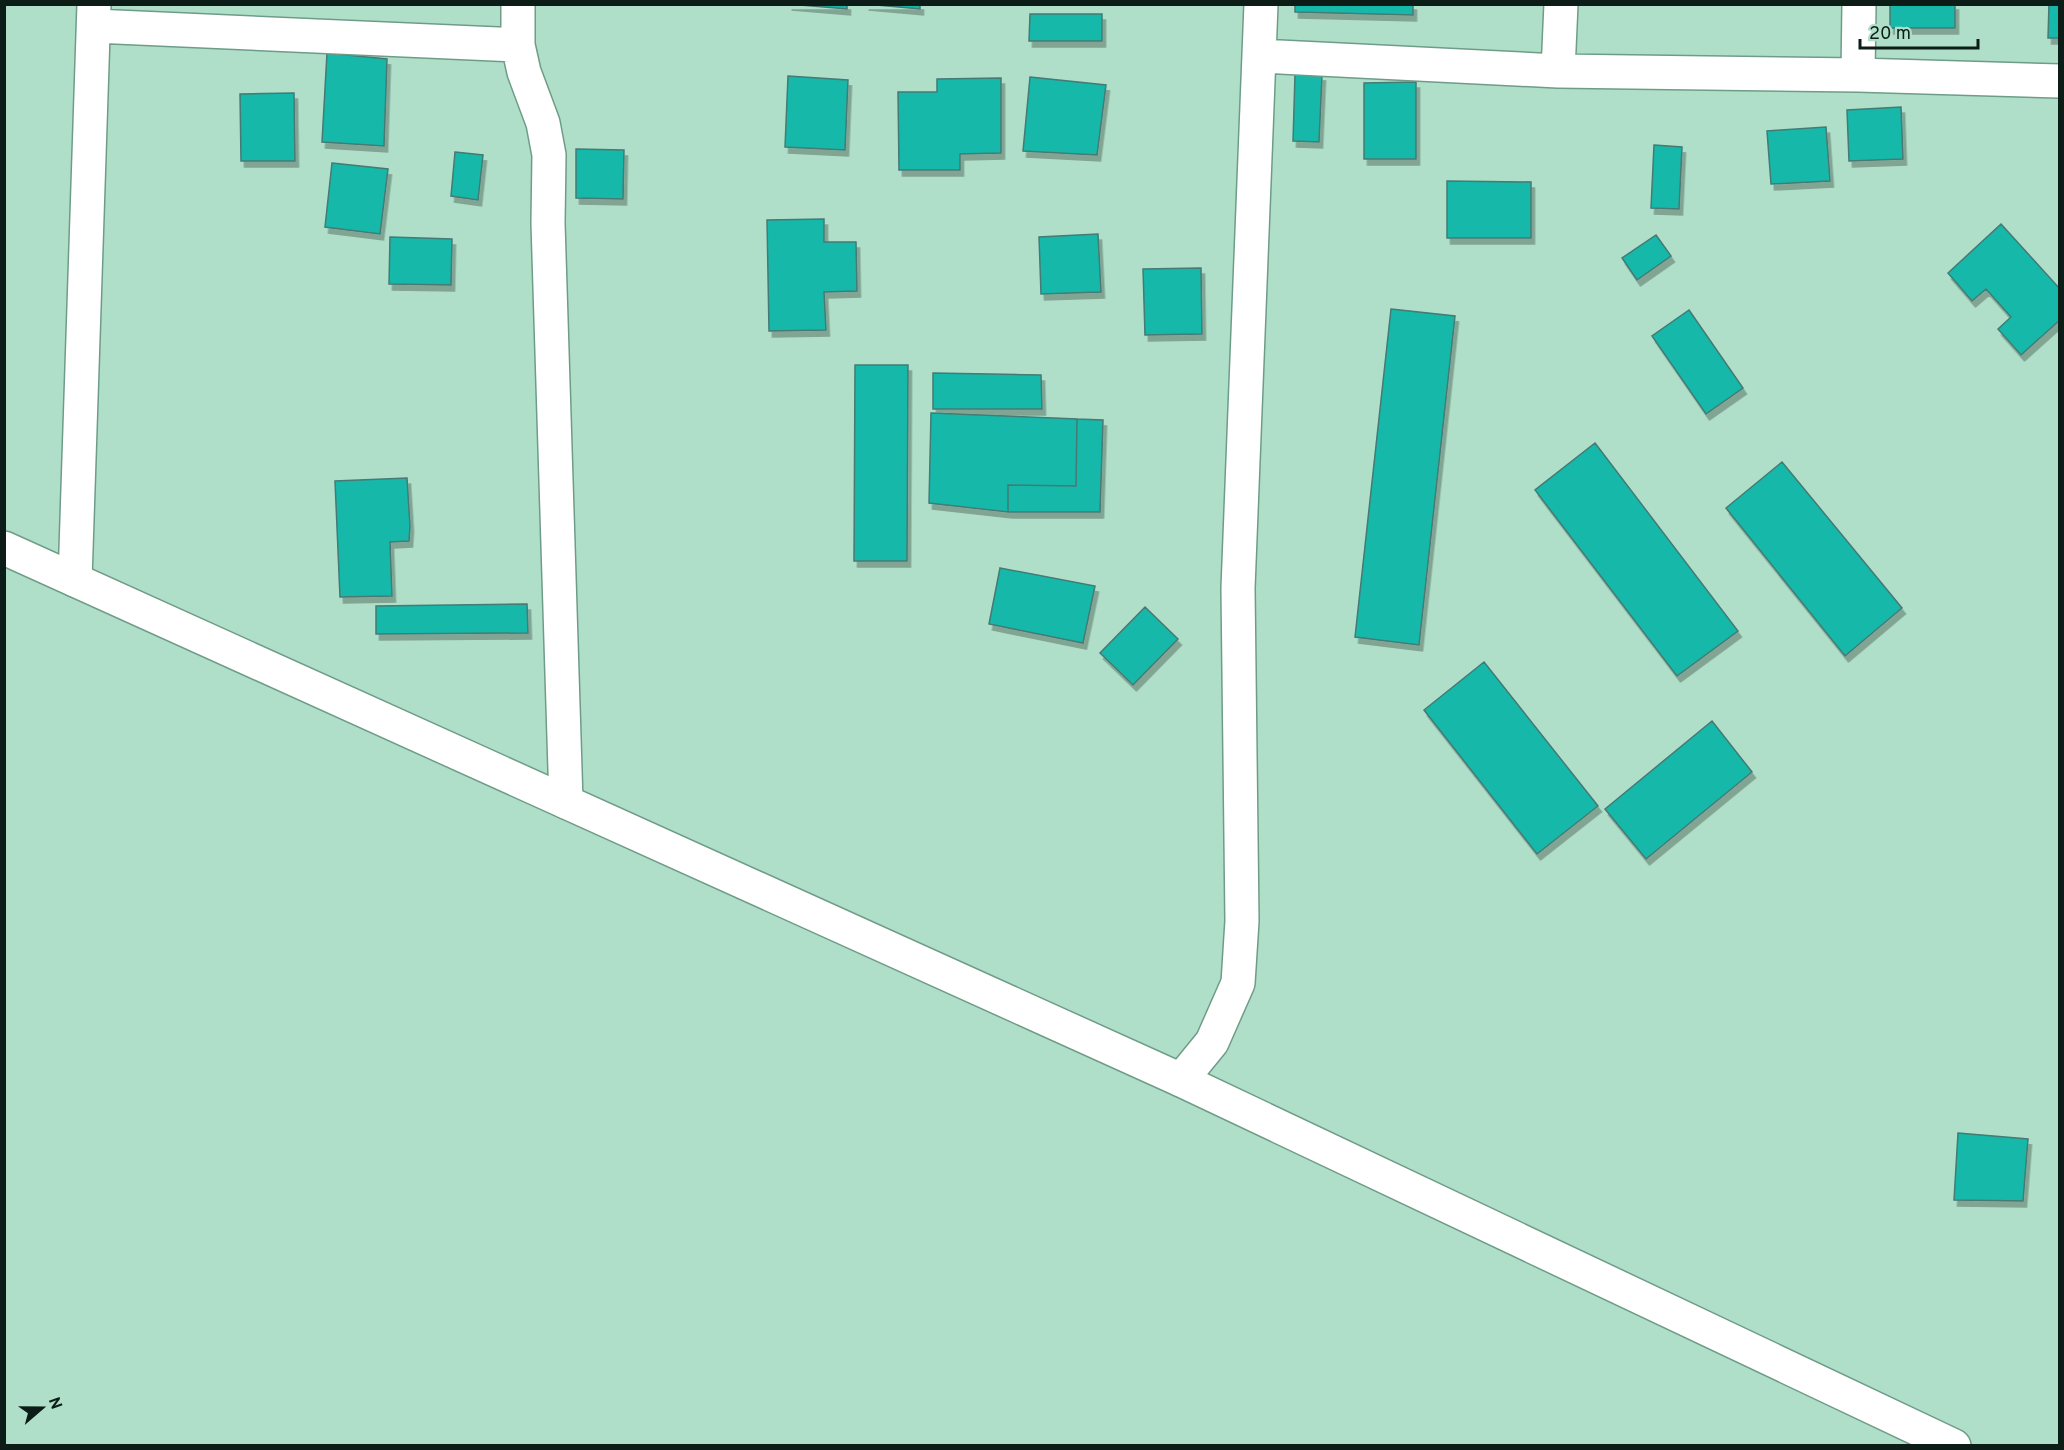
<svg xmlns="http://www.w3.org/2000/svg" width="2064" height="1450" font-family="Overpass,sans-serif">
<defs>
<filter id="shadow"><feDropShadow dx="3.5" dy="6" stdDeviation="0" flood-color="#0004"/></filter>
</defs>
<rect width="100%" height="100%" fill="#b0dfc9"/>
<path fill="#16b8aa" stroke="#457a74" stroke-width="1.5" filter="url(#shadow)" d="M788 4H847V9Z
M865 4H920V9Z
M1295 4H1413V15L1295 12Z
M1890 4H1955V28H1890Z
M2049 4H2060V38H2048Z
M1030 14H1102V41H1029Z
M327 53 387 59 384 146 322 142Z
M1295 74 1322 75 1319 142 1293 141Z
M788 76 848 80 845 150 785 147Z
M1030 77 1106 85 1097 155 1023 151Z
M1001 78V153L960 154V170H899L898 92H937V79Z
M1416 82V159H1364V83Z
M294 93 295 161H241L240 94Z
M1901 107 1903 159 1849 161 1847 110Z
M1826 127 1830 181 1771 184 1767 131Z
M1654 145 1682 147 1679 209 1651 208Z
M576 149 624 150 623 199 576 198Z
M455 152 483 155 478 200 451 196Z
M332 163 388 169 380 234 325 227Z
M1447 181 1531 182V238H1447Z
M824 219V242H856L857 291 824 292 826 330 769 331 767 220Z
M2001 224 2060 289V320L2021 355 1998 329 2011 317 1986 289 1972 301 1948 273Z
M1098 234 1101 292 1041 294 1039 237Z
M1656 235 1671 256 1637 280 1622 258Z
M390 237 452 239 451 285 389 284Z
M1201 268 1202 334 1145 335 1143 269Z
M1391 309 1455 316 1419 645 1355 637Z
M1689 310 1743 388 1706 414 1652 336Z
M855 365H908L907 561H854Z
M933 373 1041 375 1042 409H933Z
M931 413 1077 419 1076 486 1008 485V512L929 503Z
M1077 419 1103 420 1100 512H1008V485L1076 486Z
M1595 443 1738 631 1677 676 1535 490Z
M1782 462 1902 608 1845 656 1726 508Z
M407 478 410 526 409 541 390 542 392 596 340 597 335 481Z
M1000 568 1095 586 1083 643 989 624Z
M527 604 528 633 376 634V606Z
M1145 607 1178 639 1133 685 1100 653Z
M1484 662 1598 806 1537 854 1424 710Z
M1712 721 1752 772 1646 859 1605 809Z
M1958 1133 2028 1139 2023 1201 1954 1200Z"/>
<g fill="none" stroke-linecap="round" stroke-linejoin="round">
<g stroke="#6f9c88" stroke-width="36">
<path id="minor" d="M518 4V45L524 72 543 123 549 155 548 223 566 802
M94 26 518 45
M1260 56 1558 71 1858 75 2060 81
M1558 71 1561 4
M1858 75 1859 4
M75 580 94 4
M1181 1080 1212 1042 1238 983 1242 921 1238 588 1261 4"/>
</g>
<g stroke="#6f9c88" stroke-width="36">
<path id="secondary" d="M4 548 1181 1080 1954 1446"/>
</g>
<use href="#minor" stroke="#fff" stroke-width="33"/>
<use href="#secondary" stroke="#fff" stroke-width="33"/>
</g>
<rect width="2064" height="1450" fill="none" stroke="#0b1d16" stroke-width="12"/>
<g transform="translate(42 1408) rotate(70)" stroke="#b0dfc9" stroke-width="4.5" paint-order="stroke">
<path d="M0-4.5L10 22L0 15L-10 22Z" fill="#0b1d16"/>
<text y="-9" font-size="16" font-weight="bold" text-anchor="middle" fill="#0b1d16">N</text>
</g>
<path d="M1860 39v9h118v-9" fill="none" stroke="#0b1d16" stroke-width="3"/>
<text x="1869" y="39" font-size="18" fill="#0b1d16" stroke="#b0dfc9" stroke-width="4.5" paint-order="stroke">20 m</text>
</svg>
